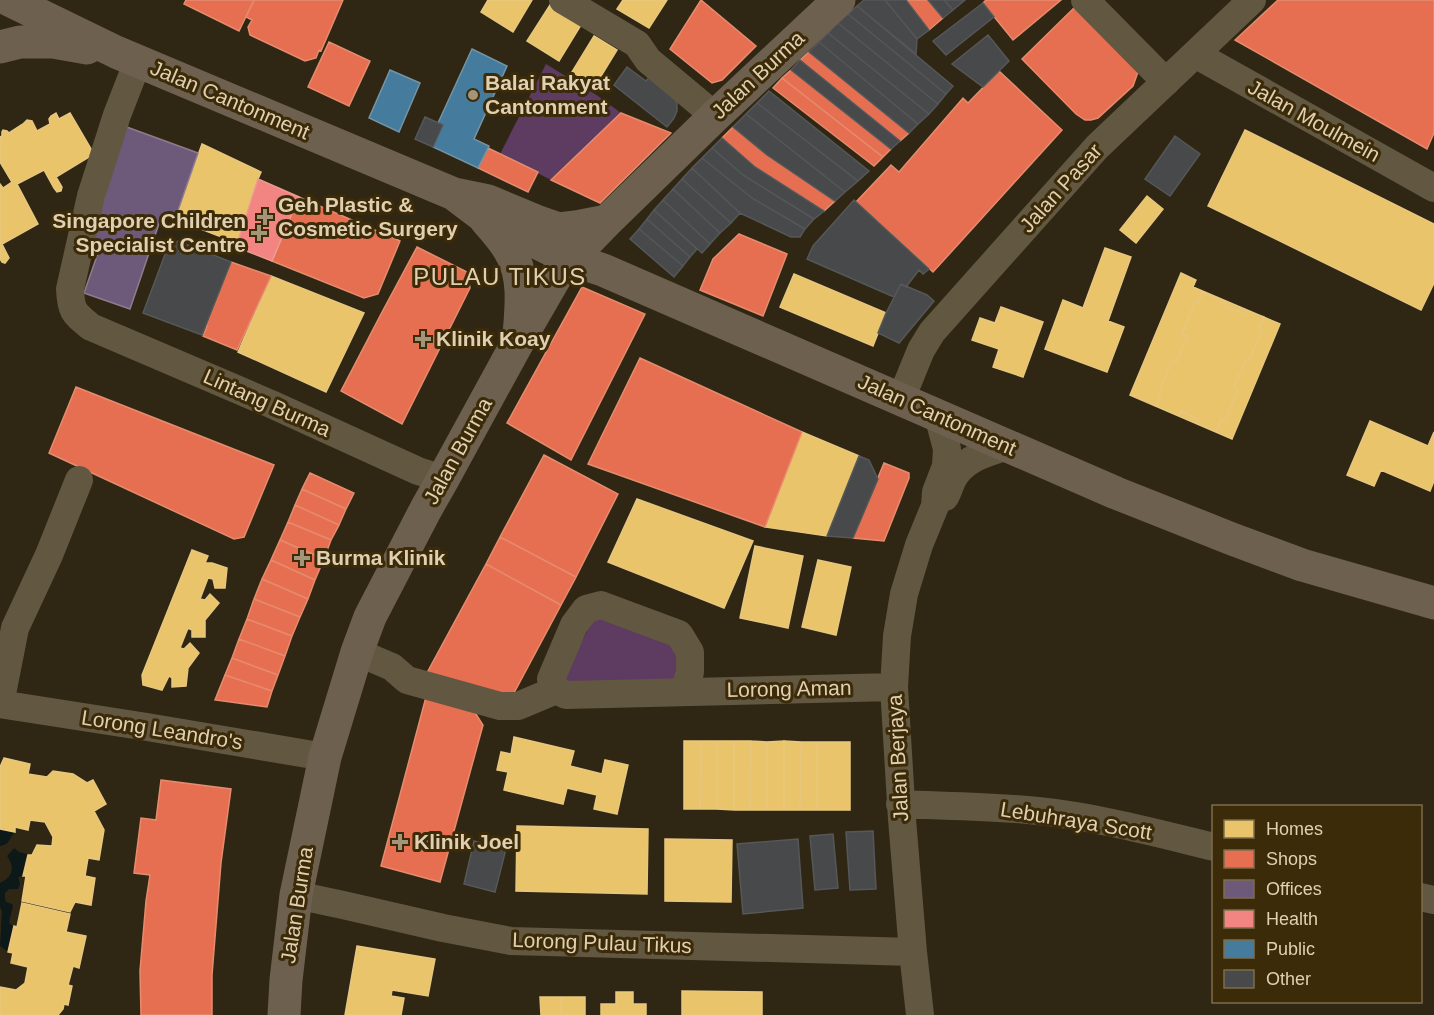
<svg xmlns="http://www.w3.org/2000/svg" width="1434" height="1015" font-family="Arial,sans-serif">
<rect width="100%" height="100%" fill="#2f2714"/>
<path fill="#5e3b60" d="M546 64 598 96 621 113 551 180 500 154Z
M595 616 669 639 681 658 673 683 568 682 564 676Z"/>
<path fill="#0d1919" d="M0 829 15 832C9 838 10 845 0 846Z
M14 848 19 852 27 854 22 876 18 877 20 884 18 889H9L5 893V898L6 902 12 904 13 906 9 922 10 924 13 926 8 952 0 946 2 911 0 907V883C13 877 15 867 7 856Z"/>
<path fill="#e9c46a" stroke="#e7c77f" stroke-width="1.5" d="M488 0H532L513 32 481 12Z
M623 0H667L649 28 617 9Z
M1361 0H1434V35L1383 82 1359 55 1338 75 1301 55Z
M550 5 581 25 559 61 527 41Z
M594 36 617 50 595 86 572 72Z
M56 113 59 119 70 113 94 154 56 177 62 187 61 191 57 192 54 188 44 170 17 184 38 224 2 244 9 258 5 263 2 262 0 259V184L3 188 12 182 0 162V137L2 136V132L3 130 7 131 9 133 23 124 27 120 32 121 37 131 50 124 49 119 51 116Z
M1245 130 1434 224V283L1421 310 1208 206Z
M202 144 261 172 258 179 237 243 175 219Z
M1147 196 1163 209 1136 243 1120 230Z
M1105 248 1131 257 1108 321 1124 327 1107 372 1045 349 1063 300 1083 308Z
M1181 273 1196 280 1193 287 1280 324 1232 439 1130 395Z
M794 274 886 313 873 346 780 307Z
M271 276 364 313 326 392 238 352Z
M1203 292 1225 301 1223 305 1246 315 1248 311 1264 317 1259 328 1262 330 1249 361 1246 360 1234 387 1238 389 1225 422 1221 420 1216 432 1196 423 1198 419 1181 411 1179 416 1156 406 1161 394 1159 393 1172 361 1176 363 1187 336 1182 334 1195 302 1198 303Z
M1001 307 1043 322 1023 377 993 367 999 349 972 340 980 318 995 323Z
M1370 421 1428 446 1434 432V481L1430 491 1381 470 1374 486 1347 475Z
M802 432 859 456 827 536 765 527Z
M637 499 753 541 724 608 608 562Z
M755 546 803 556 788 628 740 618Z
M192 550 208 556 205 563H212L227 568 225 588H215L213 579 208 578 200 599 205 600 210 594 219 603 205 620V637H192V630L188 628 180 648 184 649 190 643 199 653 188 668 186 686 172 687V678L169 676 162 690 143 685 142 675Z
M818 560 851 567 836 635 802 627Z
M514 737 574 751 570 766 602 774 605 760 628 765 617 814 594 809 597 795 567 788 563 804 504 790 508 772 497 770 501 752 511 754Z
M684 741H701L700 809H684Z
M701 741H717V809H700Z
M717 741H734V810L717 809Z
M734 741H751L750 810H734Z
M751 741 767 742V810H750Z
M784 741 801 742 800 810H784Z
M784 741V810H767V742Z
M801 742H817V810H800Z
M817 742H850V810H817Z
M4 758 30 764 28 774 47 777 53 771 73 774 87 783 93 780 106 804 94 811 104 830 99 860 88 858 85 876 95 878 91 905 75 902 70 912 22 901 26 876H23L28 855H32L37 845 52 846 53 837 45 822 30 820 28 830 15 827V832L0 829V767Z
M517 826 648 829 647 894 516 891Z
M665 839 732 840 731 902 665 901Z
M22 903 70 914 66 932 86 936 79 968 73 966 68 985 72 986 68 1005 64 1004 63 1009 58 1015H0V987L16 990 25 983 28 967 11 963 13 953 8 952 14 926 17 927Z
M357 946 435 959 428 996 392 990 391 996 404 998 401 1015H345Z
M682 991 762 992V1015H682Z
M616 992H633V1004H646V1015H601V1004H616Z
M540 997H561V1015H541Z
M561 997H585V1015H561Z"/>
<path fill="#e76f51" stroke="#e58c6e" stroke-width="1.5" d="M186 0H254L239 31 184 4Z
M254 0H343L321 51 319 50 316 58 305 61 250 35 248 27 252 20 246 17Z
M701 0 756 46 722 80 712 83 670 49Z
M906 0H928L943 18 929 30Z
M986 0H1061L1013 40 983 3Z
M1278 0H1434V133L1427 149 1235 40Z
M1078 4 1138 72 1133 86 1098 118 1091 120H1085L1076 114 1022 59Z
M329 42 370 61 349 106 308 87Z
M809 52 909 133 900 141 800 60Z
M791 70 891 149 883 157 782 78Z
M999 71 1062 130 933 272 856 202 891 165 899 172 963 98 968 103Z
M782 78 883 157 874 166 773 88Z
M621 113 671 133 600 203 551 180Z
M733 127 767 155 835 201 824 211 755 167 722 138Z
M488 148 538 172 528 192 478 168Z
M299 197 400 241 378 294 364 298 272 261Z
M739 234 787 254 763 316 700 290 713 259Z
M417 247 467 272 470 288 402 424 341 391 381 314Z
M231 262 271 276 237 350 203 336 207 326H206Z
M582 287 645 314 571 460 507 423Z
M640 358 802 432 765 527 588 464Z
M76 387 274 465 244 537 234 539 49 453Z
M544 455 618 494 576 577 500 537Z
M884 463 909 473V478L884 541 853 538Z
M310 473 354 493 346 509 302 489Z
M302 489 346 509 339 525 295 505Z
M295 505 339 525 331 540 288 522Z
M288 522 331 540 324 559 280 540Z
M500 537 576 577 561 605 486 564Z
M280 540 324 559 315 580 271 560Z
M271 560 315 580 308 599 262 579Z
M486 564 561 605 514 693 503 697 428 674V671Z
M262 579 308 599 300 617 254 599Z
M254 599 300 617 292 636 247 619Z
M247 619 292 636 285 656 239 639Z
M239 639 285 656 278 675 232 658Z
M232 658 278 675 272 691 225 675Z
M225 675 272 691 267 707 215 700Z
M426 697 474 711 483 725 440 882 381 866Z
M161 780 231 789 221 863 212 975V1015H141L140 971 146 901 150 875 134 873 141 818 156 820Z"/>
<path fill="#6d597a" stroke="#907c8a" stroke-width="1.5" d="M124 126 198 153 175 219 162 215 130 309 84 293 98 253 90 250Z"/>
<path fill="#f28482" stroke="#ed9a90" stroke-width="1.5" d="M258 179 299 197 272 261 236 247Z"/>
<path fill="#457b9d" stroke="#7494a3" stroke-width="1.5" d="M472 49 507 66 474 139 489 146 478 168 433 147 443 125 438 123Z
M390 70 420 83 399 132 369 118Z"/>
<path fill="#47494a" stroke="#555759" stroke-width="1.5" d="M864 0H885L917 39 916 54 857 6Z
M885 0H906L929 30 917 39Z
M928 0H944L953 10 943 18Z
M944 0H965L953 10Z
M983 3 994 17 946 55 933 41Z
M857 6 953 86 946 94 848 14Z
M848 14 946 94 938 104 838 23Z
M838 23 938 104 929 114 828 33Z
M828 33 929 114 918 124 819 42Z
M988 35 1009 61 983 87 952 64Z
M819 42 918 124 909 133 809 52Z
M800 60 900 141 891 149 791 70Z
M627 67 646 81 650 76 671 95 677 103V111L674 118 667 127 614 85Z
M769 91 869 171 858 181 757 103Z
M757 103 858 181 845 192 746 114Z
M746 114 845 192 835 201 767 155 733 127Z
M425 117 443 125 433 147 415 139Z
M1175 136 1200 154 1170 196 1145 179Z
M722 138 755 167 824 211 814 219 743 175 712 148Z
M712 148 743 175 814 219 805 229 752 198 702 158Z
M702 158 752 198 805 229 800 237H791L740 213 692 168Z
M692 168 740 213 731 223 682 179Z
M682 179 731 223 720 233 673 189Z
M673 189 720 233 710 244 663 200Z
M663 200 710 244 702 253 654 210Z
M854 200 929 269 923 274 919 270 906 287 901 284 894 297 807 259 813 246Z
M654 210 697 249 690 257 647 219Z
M647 219 690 257 683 266 639 229Z
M639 229 683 266 674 277 630 239Z
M178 241 231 262 202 335 143 313 167 249Z
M901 284 927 295 934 301 899 343 878 333 886 313Z
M859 456 869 460 878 479 853 538 827 536Z
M873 831 876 889 850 890 846 832Z
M833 834 838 888 815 890 810 836Z
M798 839 803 908 743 914 737 844Z
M474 841 506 849 495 892 464 884Z"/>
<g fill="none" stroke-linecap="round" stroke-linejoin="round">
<path stroke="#625740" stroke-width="28" d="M563 0 637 44 648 60 715 116
M1085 0 1166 82
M1195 54 1434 188
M138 61 117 115 91 196 70 289C71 312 74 313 91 327L271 404 418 471 443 479
M901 399 921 350 932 332 1097 147 1252 0
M945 497C949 490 951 480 956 474 968 457 989 452 1008 446
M357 652 392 667 407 680 500 706H518L556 690
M684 692 690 672V652L679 634 601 605 586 609 574 625 551 679 556 690 566 695 894 687
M0 704 147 727 325 757
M0 704 15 628 49 555 79 480
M900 804C946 806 992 806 1038 811 1097 817 1156 833 1214 847
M296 895 343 905 443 928 511 941 913 952
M1420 897 1434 900
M920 1015 913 952 902 819 894 687 897 636 904 594 919 545 935 506 936 492 946 466 947 449 938 415"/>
<path stroke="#6e604e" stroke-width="33" d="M9 0 116 52 454 194 488 201 536 221 559 229 576 227 607 221
M0 47 20 42H53L87 48
M454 194 483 216 570 259 603 270 1116 493 1232 539 1302 565 1434 603
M486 220C495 231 506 242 512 255 525 279 521 309 519 335
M284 1015 286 980 296 895 325 757 357 652 370 617 426 509 443 479 519 340 556 276 570 259 607 221 715 116 839 0"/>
</g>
<g fill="#a3947a" stroke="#3b2b08" stroke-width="2">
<circle cx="473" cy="95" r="6"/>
<path d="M262 208h6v6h6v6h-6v6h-6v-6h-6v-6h6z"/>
<path d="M256 224h6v6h6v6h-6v6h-6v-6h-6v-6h6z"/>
<path d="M420 330h6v6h6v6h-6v6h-6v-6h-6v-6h6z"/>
<path d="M299 549h6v6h6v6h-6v6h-6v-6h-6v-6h6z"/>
<path d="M397 833h6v6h6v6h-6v6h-6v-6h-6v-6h6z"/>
</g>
<g text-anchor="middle" stroke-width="6" stroke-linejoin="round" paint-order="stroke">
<g font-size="21" fill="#e1cfb1" stroke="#3b2b08">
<text transform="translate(758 75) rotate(-43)" y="7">Jalan Burma</text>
<text transform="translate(230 100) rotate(23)" y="7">Jalan Cantonment</text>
<text transform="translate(1314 121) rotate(29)" y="7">Jalan Moulmein</text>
<text transform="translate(1061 188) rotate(-48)" y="7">Jalan Pasar</text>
<text transform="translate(267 403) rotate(24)" y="7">Lintang Burma</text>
<text transform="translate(937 415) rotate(24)" y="7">Jalan Cantonment</text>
<text transform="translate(458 451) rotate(-61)" y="7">Jalan Burma</text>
<text transform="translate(789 689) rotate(-1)" y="7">Lorong Aman</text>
<text transform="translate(162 730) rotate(9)" y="7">Lorong Leandro's</text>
<text transform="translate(898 758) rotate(-93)" y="7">Jalan Berjaya</text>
<text transform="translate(1076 821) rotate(9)" y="7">Lebuhraya Scott</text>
<text transform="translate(297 905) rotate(-81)" y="7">Jalan Burma</text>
<text transform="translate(602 943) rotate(2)" y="7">Lorong Pulau Tikus</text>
</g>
<g font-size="21" font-weight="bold" fill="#e1cfb1" stroke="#3b2b08" text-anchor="start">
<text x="485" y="90">Balai Rakyat<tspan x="485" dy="24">Cantonment</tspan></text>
<text x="278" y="212">Geh Plastic &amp;<tspan x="278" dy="24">Cosmetic Surgery</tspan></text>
<text x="246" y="228" text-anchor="end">Singapore Children<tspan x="246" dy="24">Specialist Centre</tspan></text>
<text x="436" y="346">Klinik Koay</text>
<text x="316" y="565">Burma Klinik</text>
<text x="414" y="849">Klinik Joel</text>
</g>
<g font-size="24" letter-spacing="1.5" fill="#e1cfb1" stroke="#3b2b08">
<text x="500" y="285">PULAU TIKUS</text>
</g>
</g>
<rect x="1212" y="805" width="210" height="198" fill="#3b2b08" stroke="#7d6d4c" stroke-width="1.5"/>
<rect x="1224" y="820" width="30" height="18" fill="#e9c46a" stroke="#7d6d4c" stroke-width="1.5"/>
<text x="1266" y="835" font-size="18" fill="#e1cfb1">Homes</text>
<rect x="1224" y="850" width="30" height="18" fill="#e76f51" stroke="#7d6d4c" stroke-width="1.5"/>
<text x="1266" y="865" font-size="18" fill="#e1cfb1">Shops</text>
<rect x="1224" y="880" width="30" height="18" fill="#6d597a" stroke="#7d6d4c" stroke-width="1.5"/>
<text x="1266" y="895" font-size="18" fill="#e1cfb1">Offices</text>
<rect x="1224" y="910" width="30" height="18" fill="#f28482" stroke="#7d6d4c" stroke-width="1.5"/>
<text x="1266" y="925" font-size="18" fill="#e1cfb1">Health</text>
<rect x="1224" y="940" width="30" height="18" fill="#457b9d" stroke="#7d6d4c" stroke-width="1.5"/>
<text x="1266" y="955" font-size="18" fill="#e1cfb1">Public</text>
<rect x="1224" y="970" width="30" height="18" fill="#47494a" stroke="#7d6d4c" stroke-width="1.5"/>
<text x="1266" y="985" font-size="18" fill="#e1cfb1">Other</text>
</svg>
